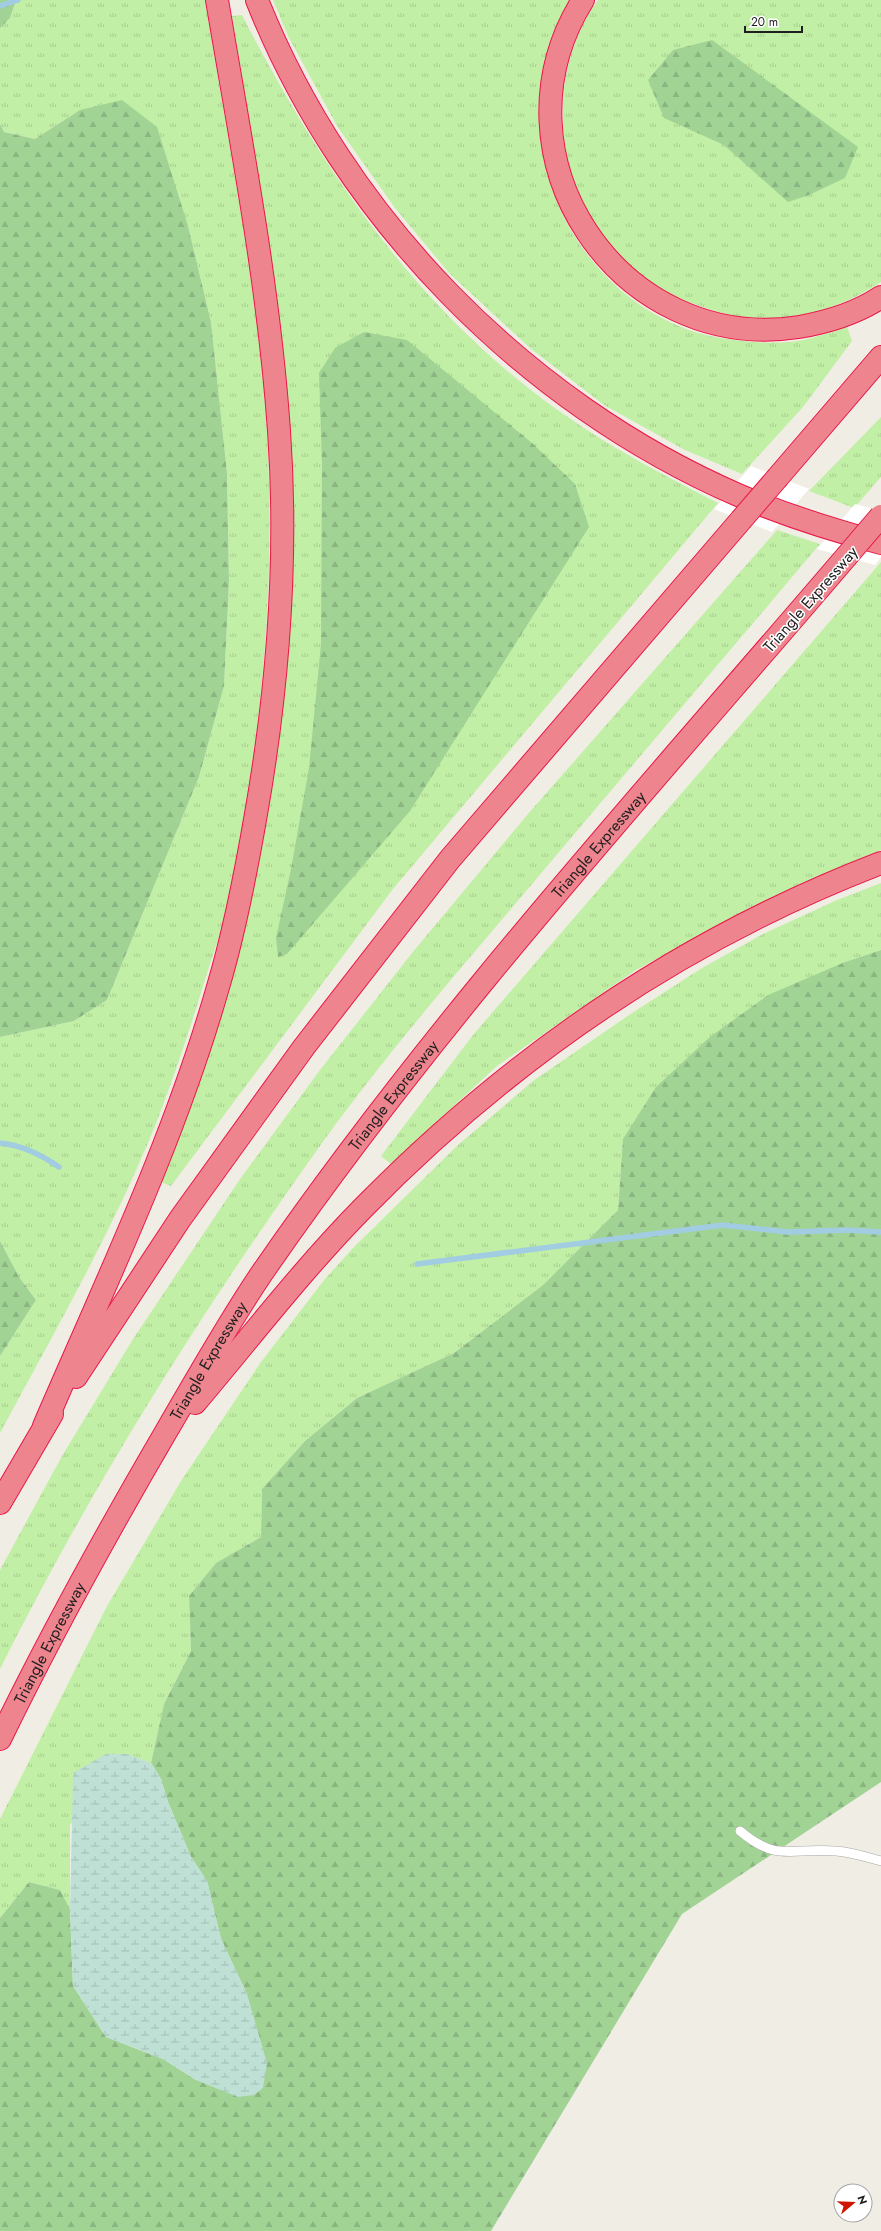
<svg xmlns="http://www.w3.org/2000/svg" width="881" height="2231" font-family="Jost,sans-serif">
<defs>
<pattern id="grass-tufts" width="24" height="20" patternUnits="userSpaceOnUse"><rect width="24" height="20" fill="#c2efa6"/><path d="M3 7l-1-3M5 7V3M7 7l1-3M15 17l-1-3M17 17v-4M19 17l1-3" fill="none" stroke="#a6cc8e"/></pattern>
<pattern id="forest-firs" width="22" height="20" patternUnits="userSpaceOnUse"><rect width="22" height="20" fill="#a1d395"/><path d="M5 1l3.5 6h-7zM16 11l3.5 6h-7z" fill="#8ab580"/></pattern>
<pattern id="wetland-marsh" width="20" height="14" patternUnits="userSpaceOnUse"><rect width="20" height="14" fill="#bfe0d4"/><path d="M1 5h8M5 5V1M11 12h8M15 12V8" fill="none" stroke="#a4c0b6"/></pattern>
</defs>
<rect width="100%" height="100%" fill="#f0eee4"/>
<path fill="url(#grass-tufts)" d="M16 0H205C225 123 250 246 262 370 280 546 265 733 227 906 223 927 215 949 208 970 192 1023 175 1075 155 1126 112 1232 54 1333 0 1433V1356L36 1300 19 1277 0 1241V1037L74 1021 107 1000 199 777 224 686 229 581 227 473 211 322 188 226 80 110 35 139 4 132 0 124V28L10 18Z
M273 0H569C562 12 558 26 553 39 508 155 577 294 695 332 724 341 774 346 803 340 818 337 833 331 847 327L852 341 803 407 742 474 685 450 604 405 530 348 449 273 395 208 337 126 288 36Z
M598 0H881V282C850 303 806 319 768 320 745 321 721 313 700 306 690 302 678 300 669 294 640 277 614 253 594 226 574 198 563 150 563 116 562 76 574 33 598 0Z
M242 15C325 176 426 324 581 426 625 455 671 479 718 503L393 889 171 1186 160 1182C263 942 309 662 288 400 277 271 253 144 232 16Z
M881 417V477L854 508 809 491Z
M777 530 820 544C719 664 617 783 516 903 445 987 373 1070 310 1160 196 1320 88 1493 0 1669V1570L62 1456 133 1339 240 1179 320 1070 412 953 528 814Z
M881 562V850L783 892 636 970 497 1066 391 1164 381 1156 473 1035Z
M881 883V950L845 962 623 1139 618 1210 543 1285 454 1353 357 1398 305 1441 262 1489 261 1537 216 1563 189 1596 191 1651 164 1704 151 1763 127 1754 70 1825V1909L60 1890 29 1882 0 1918V1819L107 1606 181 1481 261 1362 325 1279 354 1247 458 1145 533 1081 632 1013 702 968 763 934 837 900Z"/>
<path fill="url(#forest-firs)" d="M0 0H16L10 18 0 28Z
M712 40 858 147 845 178 809 195 788 202 724 145 664 118 648 80 673 50Z
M122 100 157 127 188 226 211 322 227 473 229 581 224 686 199 777 107 1000 74 1021 0 1037V124L4 132 35 139 80 110Z
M364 332 407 340 533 444 575 484 589 527 410 811 287 954 278 957 276 938 291 869 309 768 321 644 322 464 319 373 335 348Z
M881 950V1782L682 1914 491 2231H0V1918L29 1882 60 1890 70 1909 73 1986 106 2037 163 2059 196 2080 247 1994 221 1939 207 1881 191 1857 168 1802 161 1779 151 1763 164 1704 191 1651 189 1596 216 1563 261 1537 262 1489 305 1441 357 1398 454 1353 543 1285 618 1210 623 1139 656 1087 710 1037 768 995 845 962Z
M0 1241 19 1277 36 1300 0 1356Z"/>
<path fill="url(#wetland-marsh)" d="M106 1754H127L151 1763 161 1779 168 1802 191 1857 207 1881 221 1939 247 1994 267 2063 263 2088 254 2095 238 2097 196 2080 163 2059 106 2037 73 1986 70 1909 73 1773Z"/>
<path fill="#fff" d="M751 466 809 489 772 532 714 509Z
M855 504 881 511V557L875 565 817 549Z"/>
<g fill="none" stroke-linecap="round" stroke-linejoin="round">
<path stroke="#a1cce2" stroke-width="5.5" d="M0 6 18 0
M0 1143C22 1145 40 1154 59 1167
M417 1264 723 1225 788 1232 848 1230 881 1232"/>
<g stroke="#a6a6a6" stroke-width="10">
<path id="service" d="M740 1831C778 1863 791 1847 836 1851 851 1852 866 1857 881 1861"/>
</g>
<g stroke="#ea1649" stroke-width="24">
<g id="motorway">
<path d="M257 0C343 217 524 402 738 495 785 515 832 530 881 543"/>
<path d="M583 0C486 155 619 355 799 327 828 322 857 313 881 297"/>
<path d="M778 477 881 357"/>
<path d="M76 1377 180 1219 304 1047 450 859 741 520"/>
<path d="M195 1403C250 1338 303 1269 363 1208 512 1056 683 939 881 863"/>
<path d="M44 1426C106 1282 175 1138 218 987 235 930 246 872 256 814 278 688 288 558 279 431 269 286 241 143 217 0"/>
<path d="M0 1503 52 1414"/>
<path id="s1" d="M0 1739C51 1634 108 1531 167 1430 198 1377 228 1323 262 1273 437 1019 646 791 846 557"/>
</g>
</g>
<use href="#service" stroke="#fff" stroke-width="9"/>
<use href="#motorway" stroke="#ee858e" stroke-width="22"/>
<g stroke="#ea1649" stroke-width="24" stroke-linecap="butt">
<path id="motorway-bridge" d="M741 520 778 477
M846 557 881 516"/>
</g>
<use href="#motorway-bridge" stroke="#ee858e" stroke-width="22"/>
</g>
<g text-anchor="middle" stroke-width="3" stroke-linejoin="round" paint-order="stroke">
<g font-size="16" fill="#1f1f1f" stroke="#fff">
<text transform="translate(810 599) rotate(-49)" y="6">Triangle Expressway</text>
<text dy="6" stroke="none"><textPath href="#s1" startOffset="1080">Triangle Expressway</textPath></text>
<text dy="6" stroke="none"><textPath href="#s1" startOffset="756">Triangle Expressway</textPath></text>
<text dy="6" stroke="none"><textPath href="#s1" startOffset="432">Triangle Expressway</textPath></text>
<text dy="6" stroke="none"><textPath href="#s1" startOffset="108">Triangle Expressway</textPath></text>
</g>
</g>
<g transform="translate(853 2203) rotate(71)"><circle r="19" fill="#ffffff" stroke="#a5a5a5"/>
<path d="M0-3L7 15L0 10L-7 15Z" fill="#cd1500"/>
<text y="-6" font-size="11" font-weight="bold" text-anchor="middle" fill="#1f1f1f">N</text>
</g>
<path d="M745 26v6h57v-6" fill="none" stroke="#1f1f1f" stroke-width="2"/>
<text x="751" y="26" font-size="12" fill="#1f1f1f" stroke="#ffffff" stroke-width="3" paint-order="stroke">20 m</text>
</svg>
